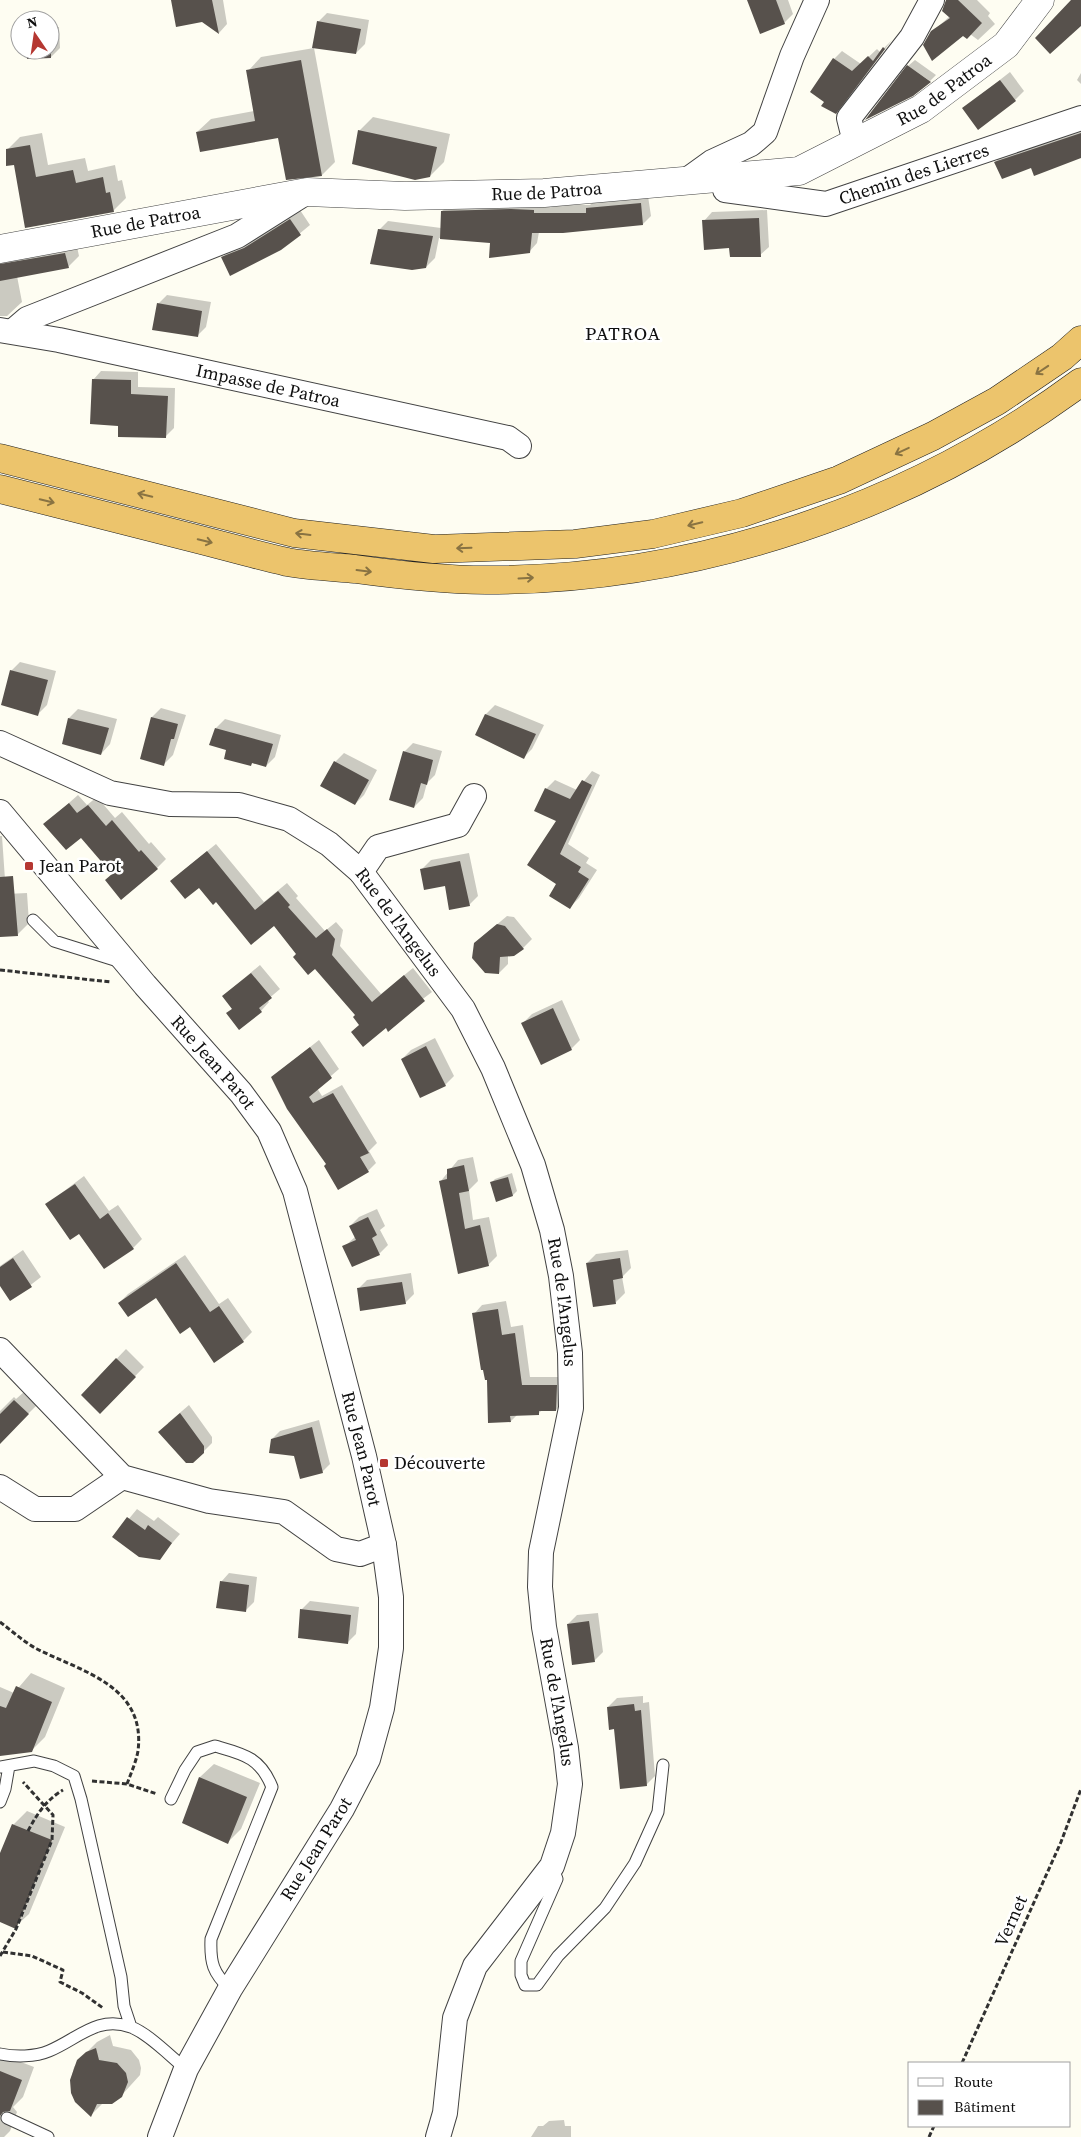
<svg xmlns="http://www.w3.org/2000/svg" width="1081" height="2137" font-family="'Source Serif 4',serif">
<rect width="100%" height="100%" fill="#fefdf2"/>
<path fill="#0003" d="M172 0H223L227 24 219 33Z
M749 0H788L793 14 784 23Z
M947 0H977L990 13 988 16 995 24 978 40 970 34 932 32 950 16Z
M327 13 369 20 365 44 356 53 318 22Z
M50 27H59L60 48 51 57 28 50H50Z
M892 40 844 104 836 112 834 59 842 51 861 64 877 49 880 52Z
M314 48 335 162 322 175 287 179 279 137 197 132 211 119 254 111 248 71 261 57Z
M915 60 936 75 930 81 908 66Z
M1010 72 1024 91 1015 100 964 108Z
M1081 73V84L1077 80Z
M373 117 450 134 444 162 430 176 359 131Z
M1081 124V157L1031 166 995 162 1009 149Z
M42 133 48 165 85 158 88 171 115 165 118 181 122 180 126 198 113 211 26 227 15 164 7 150 20 137Z
M648 196 651 216 643 224 539 232 537 243 529 252 492 242 439 238 435 258 426 267 379 230 388 221 441 228 442 211 451 203 590 205 595 200Z
M300 210 310 225 281 249 222 258 231 249 255 239Z
M767 210 769 247 760 255 704 221 712 212Z
M76 242 79 256 68 267 17 276 22 302 7 316H0V255Z
M167 295 211 302 206 327 197 336 158 304Z
M101 371 138 372V387L175 388 174 428 166 436 119 424 93 380Z
M20 662 56 671 47 705 38 714 11 671Z
M495 705 544 725 532 749 523 758 477 735 486 714Z
M161 708 186 715 173 755 164 764 152 717Z
M78 709 117 719 110 744 101 754 63 743 69 718Z
M225 719 281 735 275 757 266 766 253 762 250 765 227 749 216 728Z
M413 743 442 751 435 775 427 783 423 798 414 807 404 752Z
M344 753 377 770 364 795 355 804 335 762Z
M592 771 600 775 568 844 589 858 586 863 597 870 579 898 570 907 558 883V820L546 789 555 780 577 790Z
M78 795 87 805 97 797 115 818 122 812 149 844 151 842 166 859 157 868 113 873 81 837 45 824Z
M0 836H2L6 894 27 893 29 923 17 935 0 936Z
M216 844 264 902 287 883 298 896 296 898 325 931 336 922 343 930 340 946 381 994 413 968 432 992 387 1026 360 1024 357 1015 315 968 297 954 274 924 216 900 180 873Z
M469 853 478 896 469 905 446 885 421 870 431 860Z
M507 916 514 917 532 939 523 948 508 955V964L499 973 475 943Z
M260 965 280 989 267 1000 269 1002 261 1011 227 1013 233 1008 223 996Z
M562 1000 580 1040 571 1049 523 1023 532 1014Z
M435 1038 454 1076 445 1085 402 1059 411 1050Z
M319 1040 339 1069 317 1088 322 1096 342 1085 377 1143 369 1151 376 1163 368 1171 327 1164 272 1077Z
M473 1157 478 1181 469 1190 473 1220 489 1217 497 1256 488 1265 459 1273 440 1182 458 1160Z
M512 1173 517 1191 513 1195 496 1200 491 1183 495 1179Z
M84 1176 109 1211 118 1205 142 1239 133 1248 79 1232 47 1204Z
M377 1209 385 1226 380 1230 388 1245 379 1254 344 1247 356 1236 350 1226 359 1217Z
M23 1250 41 1277 11 1300 0 1283V1266Z
M628 1250 631 1268 622 1277 625 1293 616 1302 587 1263 596 1254Z
M185 1255 219 1304 228 1298 252 1332 243 1341 190 1326 156 1296 119 1303 128 1294Z
M411 1273 414 1294 405 1303 358 1289 367 1280Z
M506 1301 511 1327 523 1325 530 1377H565V1401L556 1410H542L538 1414 517 1415 511 1421 484 1368 474 1314 482 1305Z
M126 1349 144 1367 100 1412 82 1395Z
M24 1392 37 1405 3 1439 0 1437V1411L14 1397 16 1399Z
M189 1405 212 1437V1443L203 1452 168 1423Z
M319 1420 330 1464 322 1472 272 1439 280 1431Z
M137 1509 154 1521 158 1517 180 1534 159 1558 114 1537Z
M229 1573 257 1577 254 1602 245 1611 221 1582Z
M310 1601 359 1607 356 1634 348 1642 301 1610Z
M598 1613 603 1652 594 1661 568 1624 577 1615Z
M31 1673 65 1688 45 1737 31 1751 0 1755V1687L14 1693Z
M643 1696V1703L649 1702 655 1776 646 1785 615 1728 608 1707 617 1698Z
M214 1764 260 1783 241 1829 227 1843 183 1822 200 1777Z
M27 1811 65 1827 29 1914 15 1927 0 1921V1856L13 1825Z
M110 2035 113 2046 131 2050 139 2060 141 2068 140 2075 121 2096 103 2103 91 2115 71 2080 74 2067 83 2056 97 2042Z
M0 2054 34 2067 23 2097 13 2107 17 2112 10 2131 4 2137H0Z
M564 2120 565 2126H571V2137H531L538 2126H543L549 2121Z"/>
<path fill="#57514c" d="M171 0H212L219 34 202 22 176 27Z
M747 0H776L785 24 760 34Z
M946 0H958L982 23 967 39 963 36 932 61 923 45 931 31 950 18 942 11Z
M1071 0H1081V26L1050 54 1035 38Z
M317 21 361 29 356 54 312 48Z
M51 36V58L27 59 26 50H50Z
M883 47 885 49 836 114 821 106 824 102 810 92 833 58 852 71 868 56 873 61Z
M301 60 322 176 286 180 278 138 200 152 196 132 255 121 246 70Z
M907 65 931 82 913 96 865 120Z
M1000 80 1016 101 978 130 962 108Z
M358 130 437 147 430 177 415 180 352 164Z
M1081 133V158L1034 176 1031 168 1002 179 994 162Z
M30 145 36 177 73 170 76 183 103 177 106 193 110 192 114 212 25 228 14 165 6 166V149Z
M641 203 643 225 563 233H532L530 253 489 258 490 243 440 239 441 211 511 209 534 210V213H586V208Z
M759 218 761 257H730L729 248 704 250 702 220Z
M290 219 301 235 281 250 230 276 221 257 244 248Z
M378 229 433 236 426 268 412 270 370 264Z
M65 253 69 268 0 281V264Z
M157 303 202 311 198 337 152 330Z
M92 379 131 380V394L168 396 166 438 118 437V426L90 424Z
M10 670 48 680 38 716 1 705Z
M485 714 536 734 524 759 475 735Z
M151 717 178 724 174 739H171L164 766 140 759Z
M68 718 109 728 101 755 62 744Z
M215 728 273 744 266 767 252 763 251 766 224 759 226 750 209 745Z
M403 751 433 760 427 785 421 783 414 808 389 800Z
M334 761 369 780 355 805 320 786Z
M582 780 592 785 560 854 581 867 578 872 589 879 570 909 549 896 556 884 527 865 556 821 534 811 545 788 570 799Z
M69 803 77 813 88 805 106 826 112 820 139 852 141 850 158 869 121 900 105 880 112 874 81 838 66 850 43 824Z
M207 851 255 910 278 891 290 905 288 907 316 938 327 929 335 939 332 955 372 1002 404 975 425 1001 388 1032 386 1028 363 1047 351 1032 359 1025 353 1017 355 1015 315 969 308 975 293 957 296 954 274 926 251 945 216 902 213 905 199 888 185 899 170 881Z
M460 861 470 906 449 910 445 886 424 890 420 869Z
M13 876 18 936 0 937V877Z
M497 924 505 926 524 949 514 956 500 957 499 974 485 973 472 958 474 943Z
M251 973 272 998 259 1008 262 1012 239 1030 226 1013 232 1009 222 996Z
M553 1008 572 1050 541 1065 521 1023Z
M426 1046 446 1086 420 1098 401 1059Z
M310 1047 332 1078 309 1097 313 1103 333 1093 369 1153 360 1157 369 1172 338 1190 324 1166 326 1164 287 1109 271 1077Z
M464 1165 469 1191 459 1193 465 1229 480 1225 489 1266 458 1274 439 1181 447 1179V1169Z
M508 1177 513 1196 496 1202 490 1182Z
M75 1184 100 1219 108 1213 134 1249 104 1269 79 1234 70 1240 45 1204Z
M368 1217 377 1235 372 1238 380 1255 352 1267 342 1246 356 1240 349 1226Z
M13 1258 32 1287 10 1301 0 1286V1267Z
M620 1258 623 1278 613 1280 616 1304 593 1307 586 1263Z
M176 1263 210 1312 219 1306 244 1342 214 1363 190 1327 180 1334 156 1298 128 1317 118 1303Z
M402 1282 406 1304 360 1311 357 1288Z
M498 1309 502 1335 515 1333 522 1385H557L556 1411H539V1415L510 1416 511 1422 488 1423 487 1380H485L483 1370H481L472 1313Z
M116 1358 136 1377 100 1414 81 1395Z
M14 1400 29 1414 0 1444V1414Z
M180 1413 204 1446V1453L193 1463H186L158 1432Z
M312 1427 323 1473 300 1479 294 1456 269 1453 271 1439Z
M127 1517 145 1530 148 1525 172 1543 160 1560 139 1557 112 1537Z
M220 1581 249 1585 246 1612 216 1608Z
M300 1609 351 1615 348 1644 298 1638Z
M589 1621 595 1662 572 1665 567 1624Z
M16 1686 52 1702 32 1752 0 1756V1706L6 1708Z
M634 1704 635 1711 641 1710 647 1786 620 1789 614 1729 609 1730 607 1707Z
M199 1777 247 1797 228 1844 182 1823Z
M12 1824 52 1840 16 1929 0 1922V1853Z
M96 2048 99 2060 117 2063 126 2073 128 2082 122 2097 112 2104H97L91 2117 75 2102 71 2093 70 2080 77 2060 86 2052Z
M0 2071 22 2080 10 2111 3 2112 0 2116Z"/>
<g fill="none" stroke-linecap="round" stroke-linejoin="round">
<g stroke="#424242" stroke-width="13">
<path id="service" d="M33 920 54 941 121 962
M0 1767 34 1761 54 1766 74 1776 81 1799 121 1977 124 2006 131 2027
M171 1799 185 1770 197 1752 215 1746C243 1754 260 1757 272 1787L211 1939C210 1963 213 1973 230 1989
M0 1802 5 1789 9 1766
M552 1866 557 1879 521 1961V1975L525 1985H537L558 1956 605 1908 635 1863 658 1812 663 1765
M0 2054C15 2057 35 2057 49 2051 78 2039 97 2015 131 2027 149 2034 171 2057 186 2069
M7 2118 48 2137"/>
</g>
<g stroke="#424242" stroke-width="26">
<g id="minor">
<path d="M855 142 849 118 912 37 932 0"/>
<path id="s1" d="M723 177 725 190 826 204 1081 118"/>
<path d="M687 180 712 162 751 144 765 132 792 56 817 0"/>
<path id="s2" d="M0 330 59 340 508 438 519 446"/>
<path d="M13 331 27 319 237 236 302 195"/>
<path id="s3" d="M0 743 110 793 170 804 239 805 289 819 329 844 361 872 463 1009 493 1068 533 1165 552 1230 561 1276 570 1353 571 1408 541 1552 540 1587 544 1627 566 1748 570 1784 563 1833 552 1866 475 1966 455 2018 445 2113 438 2137"/>
<path id="s4" d="M0 812 145 985 241 1093 269 1131 295 1191 364 1456 384 1545 391 1597V1648L382 1708 368 1759 342 1809 230 1989 186 2069 160 2137"/>
<path d="M361 872 378 847 458 825 474 796"/>
<path d="M0 1350 122 1477 209 1501 284 1512 336 1549 360 1554 384 1545"/>
<path d="M0 1487 35 1509H75L122 1477"/>
</g>
</g>
<g stroke="#424242" stroke-width="29">
<g id="tertiary">
<path id="s5" d="M0 249 307 192 405 196 544 193 799 171 921 109 1006 45 1040 0"/>
</g>
</g>
<g stroke="#202020" stroke-width="29">
<path id="trunk" d="M0 458 294 533 434 549 575 544 653 534 742 513 839 480 933 436 997 401 1062 357 1081 340
M0 489C64 505 129 522 193 538 225 546 256 555 287 562 309 566 333 567 355 569 399 575 442 580 486 580 698 580 911 508 1081 382"/>
</g>
<path stroke="#313131" stroke-width="3" stroke-dasharray="5 2.5" stroke-linecap="butt" d="M0 970 111 982
M0 1622C12 1631 24 1642 37 1649 83 1672 146 1686 138 1751 136 1762 131 1773 127 1784
M92 1781 127 1784 157 1794
M28 1831C37 1814 46 1800 63 1790
M3 1952 32 1956 63 1970 60 1982 82 1993 103 2008
M0 1956 16 1929 52 1840 53 1815 23 1782
M962 2063 1061 1842 1081 1789
M929 2137 934 2126"/>
<use href="#service" stroke="#fff" stroke-width="11"/>
<use href="#minor" stroke="#fff" stroke-width="24"/>
<use href="#tertiary" stroke="#fff" stroke-width="28"/>
<use href="#trunk" stroke="#ecc46c" stroke-width="28"/>
</g>
<defs><path id="oneway-shaft" d="M-6 0H5M1.5-3L5.5 0L1.5 3" fill="none" stroke-width="1.6" stroke-linecap="round" stroke-linejoin="round" transform="scale(1.25)"/></defs>
<g stroke="#897342">
<use href="#oneway-shaft" transform="translate(1042 370) rotate(146)"/>
<use href="#oneway-shaft" transform="translate(902 451) rotate(155)"/>
<use href="#oneway-shaft" transform="translate(145 495) rotate(-166)"/>
<use href="#oneway-shaft" transform="translate(47 501) rotate(14)"/>
<use href="#oneway-shaft" transform="translate(695 524) rotate(167)"/>
<use href="#oneway-shaft" transform="translate(303 534) rotate(-173)"/>
<use href="#oneway-shaft" transform="translate(205 541) rotate(14)"/>
<use href="#oneway-shaft" transform="translate(464 548) rotate(178)"/>
<use href="#oneway-shaft" transform="translate(364 571) rotate(7)"/>
<use href="#oneway-shaft" transform="translate(526 578) rotate(-3)"/>
</g>
<g fill="#b53731" stroke="#fff" stroke-width="2">
<rect x="24" y="861" width="10" height="10" rx="2.5"/>
<rect x="379" y="1458" width="10" height="10" rx="2.5"/>
</g>
<g text-anchor="middle" stroke-width="5" stroke-linejoin="round" paint-order="stroke">
<g font-size="18" fill="#0f0f0f" stroke="#fff">
<text dy="6" stroke="none"><textPath href="#s5" startOffset="972">Rue de Patroa</textPath></text>
<text dy="6" stroke="none"><textPath href="#s1" startOffset="208">Chemin des Lierres</textPath></text>
<text dy="6" stroke="none"><textPath href="#s5" startOffset="552">Rue de Patroa</textPath></text>
<text dy="6" stroke="none"><textPath href="#s5" startOffset="148">Rue de Patroa</textPath></text>
<text dy="6" stroke="none"><textPath href="#s2" startOffset="274">Impasse de Patroa</textPath></text>
<text dy="6" stroke="none"><textPath href="#s3" startOffset="455">Rue de l'Angelus</textPath></text>
<text dy="6" stroke="none"><textPath href="#s4" startOffset="329">Rue Jean Parot</textPath></text>
<text dy="6" stroke="none"><textPath href="#s3" startOffset="875">Rue de l'Angelus</textPath></text>
<text dy="6" stroke="none"><textPath href="#s4" startOffset="749">Rue Jean Parot</textPath></text>
<text dy="6" stroke="none"><textPath href="#s3" startOffset="1280">Rue de l'Angelus</textPath></text>
<text transform="translate(316 1849) rotate(-58)" y="6">Rue Jean Parot</text>
<text transform="translate(1011 1921) rotate(-66)" y="6">Vernet</text>
</g>
<g font-size="18" fill="#0f0f0f" stroke="#fff" text-anchor="start">
<text x="39" y="872">Jean Parot</text>
<text x="394" y="1469">Découverte</text>
</g>
<g font-size="19" letter-spacing="1" fill="#0f0f0f" stroke="#fff">
<text x="623" y="340">PATROA</text>
</g>
</g>
<rect x="908" y="2062" width="162" height="65" fill="#ffffff" stroke="#9f9f9f"/>
<rect x="918" y="2078" width="25" height="8" fill="#ffffff" stroke="#9f9f9f"/>
<text x="954" y="2087" font-size="15" fill="#0f0f0f">Route</text>
<rect x="918" y="2100" width="25" height="15" fill="#57514c" stroke="#9f9f9f"/>
<text x="954" y="2112" font-size="15" fill="#0f0f0f">Bâtiment</text>
<g transform="translate(35 35) rotate(347)"><circle r="24" fill="#ffffff" stroke="#9f9f9f"/>
<path d="M0-4L9 19L0 12L-9 19Z" fill="#b53731"/>
<text y="-8" font-size="14" font-weight="bold" text-anchor="middle" fill="#0f0f0f">N</text>
</g>
</svg>
